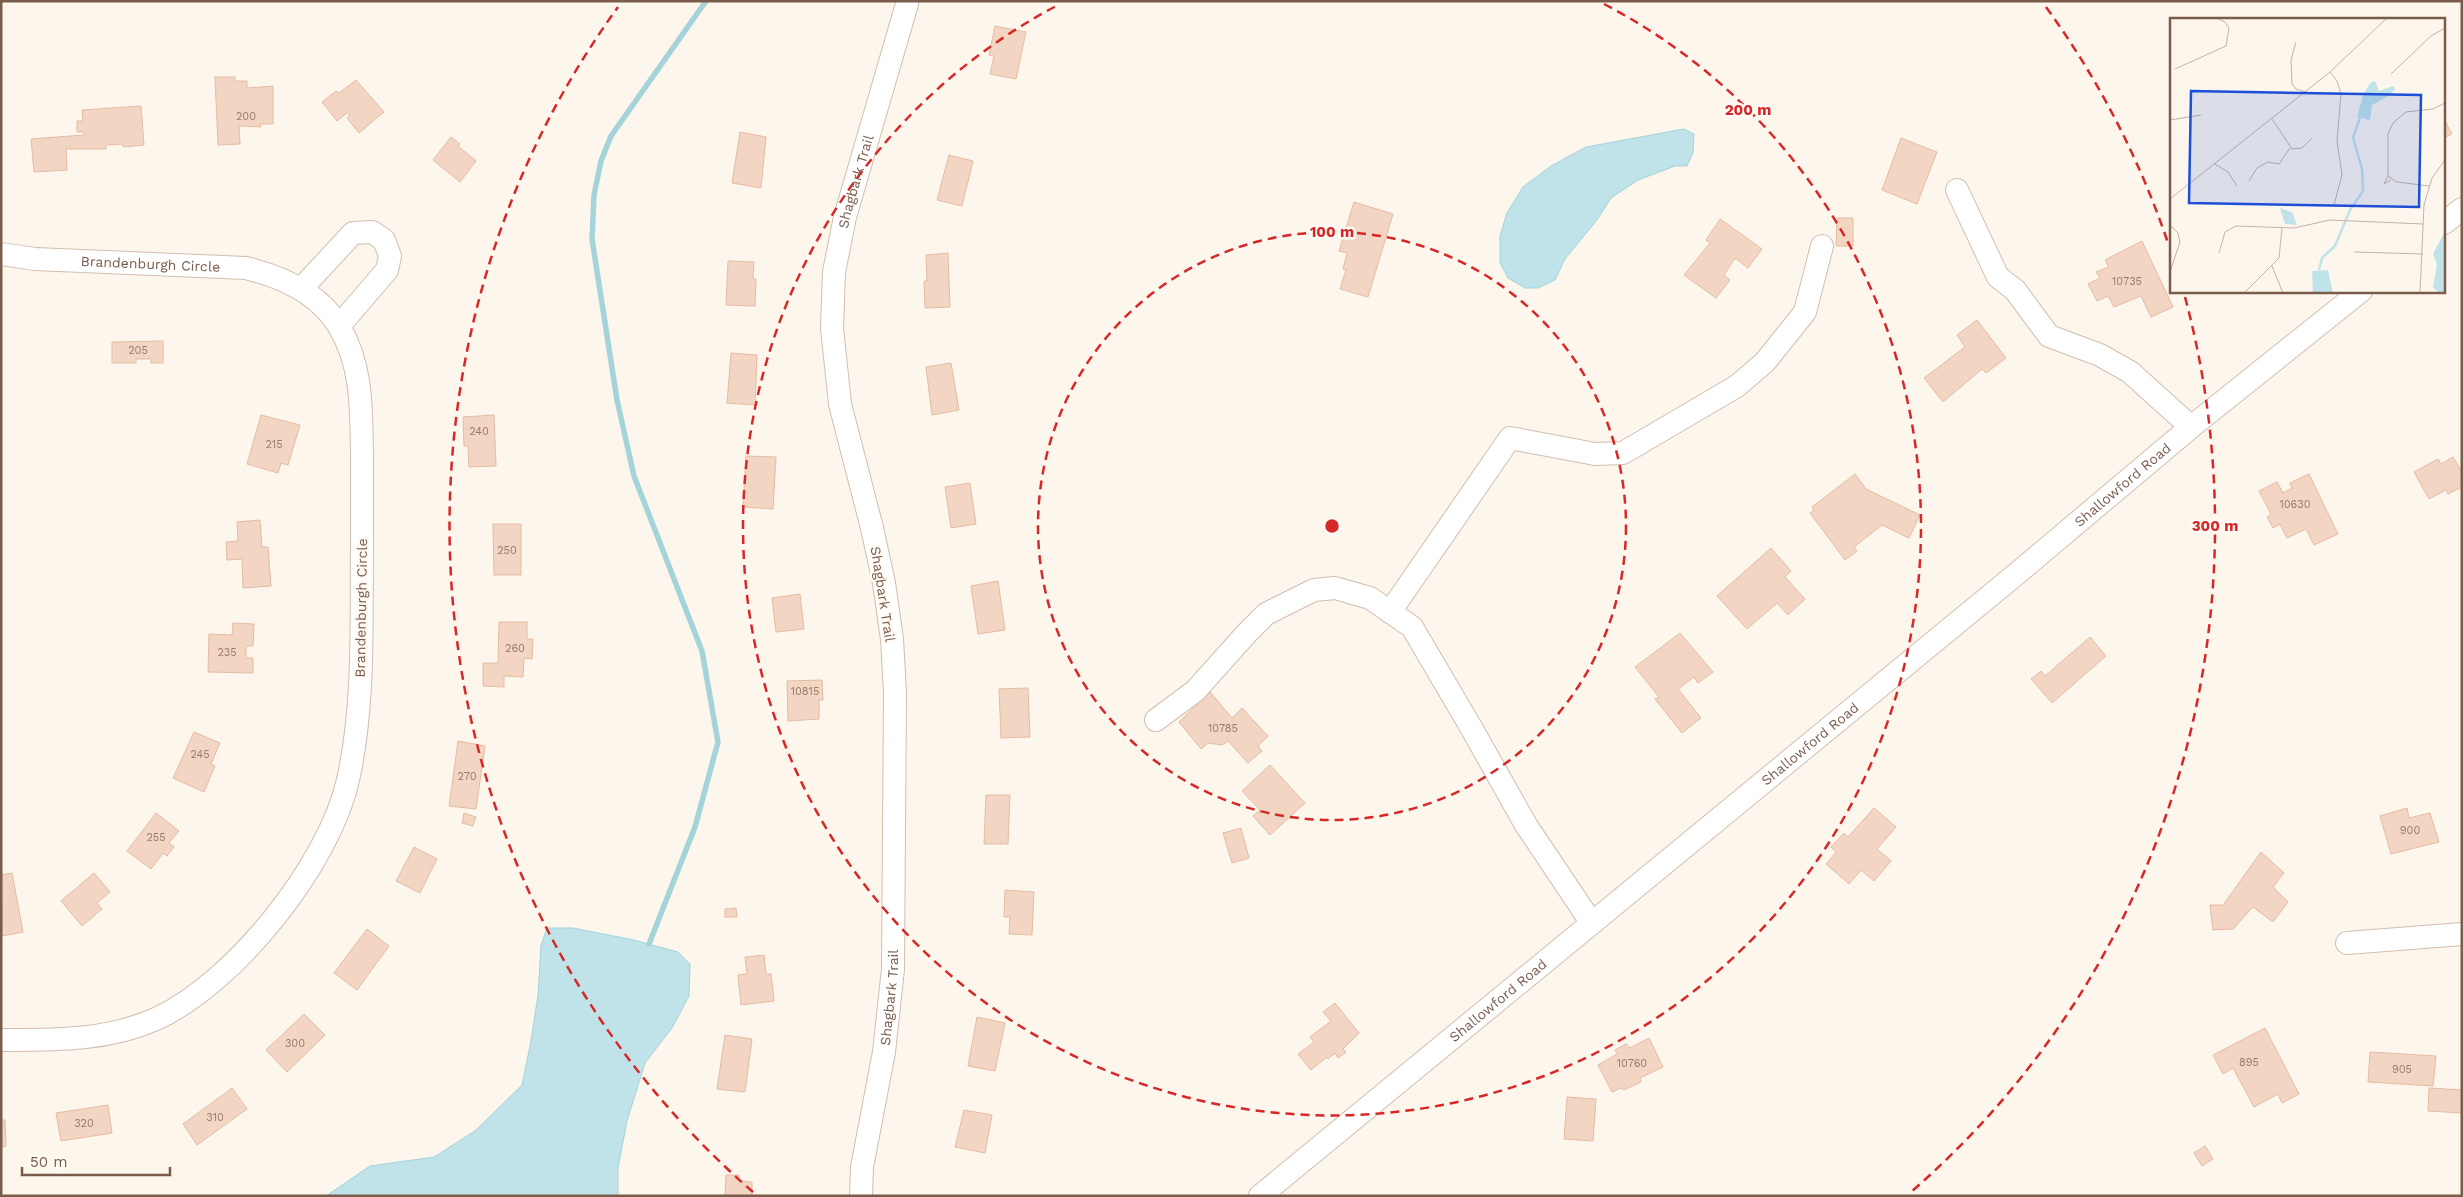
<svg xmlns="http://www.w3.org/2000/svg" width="2463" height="1197" font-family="'Work Sans',sans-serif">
<rect width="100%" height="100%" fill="#fdf6ec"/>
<path fill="#bfe3e8" stroke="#a5d3da" d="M1684 129 1694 134 1693 153 1687 166H1675L1638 180 1611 198 1597 220 1565 259 1555 280 1538 288H1525L1508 278 1500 263V236L1507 213 1523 187 1551 166 1586 147Z
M547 928H573L634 940 678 952 690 964 689 996 672 1028 645 1063 627 1121 618 1168V1194L616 1196H326L370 1166 434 1157 475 1131 522 1085 531 1041 538 995 541 945Z"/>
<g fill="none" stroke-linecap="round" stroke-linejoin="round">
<path stroke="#a5d3da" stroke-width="5.5" d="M649 944 695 827 718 742 702 651 634 476 617 400 592 239 594 195 601 161 611 136 706 1"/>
</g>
<path fill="#f3d5c3" stroke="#e6bba3" d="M995 26 1026 32 1016 79 990 74 994 56 989 55Z
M215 77H235V81H247V88L273 86V124H260L261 127 239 126 240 144 218 145Z
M356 80 384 112 359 133 347 118 350 116 347 113 337 121 322 102 336 91 339 93Z
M141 106 144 145 123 147V144L106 145V149H66L67 170 34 172 31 139 84 135V132H77V121H83L82 110Z
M2444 119 2452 134 2444 138Z
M740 132 766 137 761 188 732 183Z
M451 137 460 144 458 146 476 161 460 182 433 160Z
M1901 138 1937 152 1917 204 1882 190Z
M949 155 973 161 962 206 937 200Z
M1354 202 1393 214 1368 297 1340 289 1346 270 1343 269 1347 253 1339 251Z
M1837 218H1853V246H1836Z
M1720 219 1762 249 1748 268 1735 258 1724 275 1730 280 1716 298 1684 275 1710 243 1706 240Z
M2142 241 2173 307 2151 317 2141 296 2114 307 2108 296 2097 301 2088 284 2100 278 2096 272 2109 267 2105 260Z
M948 253 950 307 925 308 924 281H927L926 255Z
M728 261 754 262 753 279H756L755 306 726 305Z
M1977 320 2006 358 1986 373 1982 369 1943 402 1924 378 1965 347 1957 335Z
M163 341V363H151V359H136V363H112V342Z
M731 353 757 355 755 405 727 403Z
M951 363 959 410 932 415 926 367Z
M261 415 300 425 288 465 281 463 278 473 247 464Z
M494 415 496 466 469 467 468 446H464L463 417Z
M746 456 776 457 773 509 743 507Z
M2453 457 2462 472V487L2448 494 2446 490 2429 499 2414 472 2438 459 2441 464Z
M1855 474 1866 489 1920 515 1909 538 1882 525 1854 547 1857 551 1845 560 1810 513 1814 510 1812 507Z
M2309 474 2338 534 2314 545 2306 529 2287 538 2280 524 2273 528 2267 517 2271 514 2259 491 2277 482 2283 493 2292 488 2290 483Z
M970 483 976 524 951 528 945 487Z
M260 520 262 547H268L271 586 243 588 242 559 227 560 226 542 238 541 237 522Z
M493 524H521V575H494Z
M1771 548 1791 571 1785 577 1805 599 1788 615 1777 603 1747 629 1717 596Z
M998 581 1005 630 978 634 971 586Z
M800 594 804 629 776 632 772 598Z
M499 622H527V639H533L532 659 524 658 523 677 504 676V687L483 686V663H498Z
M233 623 254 624 253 646H246V658H253V673L208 672 209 634 232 635Z
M1680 633 1713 672 1698 683 1694 677 1678 689 1701 718 1682 733 1655 699 1659 697 1635 667Z
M2090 637 2106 656 2052 703 2031 679 2041 671 2045 676Z
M822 680 823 700H819V719L788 721 787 681Z
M1028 688 1030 737 1001 738 999 689Z
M1210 692 1232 718 1242 708 1268 736 1258 746 1262 751 1248 763 1228 741 1222 745 1208 743 1201 749 1179 722Z
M194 732 220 743 211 764 215 766 204 792 173 778Z
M458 741 485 746 476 809 449 806Z
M1270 765 1305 803 1270 835 1253 816 1260 810 1242 791Z
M986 795H1010L1008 844H984Z
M1874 808 1896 827 1877 849 1891 861 1874 881 1861 870 1849 884 1826 864 1836 852 1831 847 1844 833 1848 837Z
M2407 808 2409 818 2430 813 2439 842 2391 854 2380 816Z
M156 813 179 831 169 843 174 847 167 856 163 853 151 869 127 851Z
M464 813 476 817 473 826 462 823Z
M1241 828 1249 858 1232 863 1223 833Z
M414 847 437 859 420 893 396 881Z
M2261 852 2284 873 2273 887 2288 902 2273 922 2253 907 2233 929 2213 930 2210 905H2223Z
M12 873 23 932 2 936 1 875Z
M94 873 110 892 97 903 102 909 82 926 61 901Z
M1005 890 1034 892 1032 935 1009 934 1010 917H1004Z
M736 908 737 917H725V909Z
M367 929 389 946 357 990 334 973Z
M764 955 766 974H771L774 1001 741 1005 738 975 747 974 745 957Z
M1335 1003 1359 1033 1343 1049 1346 1052 1338 1058 1335 1053 1328 1059 1327 1057 1311 1070 1298 1054 1314 1042 1310 1037 1331 1021 1323 1012Z
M304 1014 325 1035 287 1072 266 1050Z
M977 1017 1005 1023 995 1071 968 1066Z
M2265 1028 2299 1094 2282 1103 2278 1094 2254 1107 2233 1068 2223 1074 2213 1055Z
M725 1035 752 1039 745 1092 717 1089Z
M1649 1038 1663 1067 1640 1078 1641 1082 1624 1090 1621 1088 1612 1092 1598 1065 1617 1054 1615 1050 1626 1044 1630 1048Z
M2370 1052 2436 1056 2433 1086 2368 1082Z
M232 1088 247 1109 197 1145 183 1124Z
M2429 1088 2462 1090V1113L2428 1111Z
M1567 1097 1596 1099 1593 1141 1564 1139Z
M108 1105 112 1133 61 1141 56 1113Z
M964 1110 992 1115 985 1153 955 1147Z
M1 1120H5L6 1146 1 1147Z
M2205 1146 2213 1159 2202 1166 2194 1153Z
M726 1175H739V1181L752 1182V1196H725Z"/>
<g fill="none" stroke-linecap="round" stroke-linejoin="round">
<g stroke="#d1beb0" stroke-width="24">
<g id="minor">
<path d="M1957 190 1998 277 2015 290 2049 336 2100 355 2130 372 2191 427"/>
<path d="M2444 223 2462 209"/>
<path id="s1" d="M1 254 35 259 246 268C283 277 320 293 340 328 363 368 361 411 362 455 362 485 362 515 362 544 361 623 365 703 348 780 329 864 235 983 156 1019 107 1041 54 1040 1 1040"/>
<path d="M301 289 353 233 372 232 384 240 390 256 387 270 339 326"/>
<path d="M1390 612 1510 438 1595 454 1623 453 1737 386 1765 362 1805 312 1822 246"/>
<path d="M1156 720 1195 691 1247 633 1266 614 1314 590 1335 588 1370 598 1412 627 1472 729 1526 825 1591 922"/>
<path d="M2347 943 2462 934"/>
<path id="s2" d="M861 1196 862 1167 884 1052 893 969 895 693 892 639 884 583 872 528 840 404 832 328 834 272 845 217 907 4"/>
<path id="s3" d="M1260 1196 2014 576 2191 427 2361 291"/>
</g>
</g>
<use href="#minor" stroke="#fff" stroke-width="22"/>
</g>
<g fill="none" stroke="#d62828" stroke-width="2.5" stroke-dasharray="9 6">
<circle cx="1332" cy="526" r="294"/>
<path d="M1604 4A589 589 0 1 1 1060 4"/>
<path d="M753 1192A883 883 0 0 1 618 7M2046 7A883 883 0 0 1 2169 246M2185 297A883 883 0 0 1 1911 1192"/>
</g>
<g text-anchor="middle" stroke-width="5" stroke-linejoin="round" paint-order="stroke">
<g font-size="11" fill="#987a6a">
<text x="246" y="120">200</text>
<text x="2127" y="285">10735</text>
<text x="138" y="354">205</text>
<text x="479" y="435">240</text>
<text x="274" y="448">215</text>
<text x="2295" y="508">10630</text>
<text x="507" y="554">250</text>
<text x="515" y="652">260</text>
<text x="227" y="656">235</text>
<text x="805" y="695">10815</text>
<text x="1223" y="732">10785</text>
<text x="200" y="758">245</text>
<text x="467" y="780">270</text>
<text x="2410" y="834">900</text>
<text x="156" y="841">255</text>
<text x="295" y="1047">300</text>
<text x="2249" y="1066">895</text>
<text x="1632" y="1067">10760</text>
<text x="2402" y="1073">905</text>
<text x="215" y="1121">310</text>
<text x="84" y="1127">320</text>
</g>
<g font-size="14" fill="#7a5c4d" stroke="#fffaf3">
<text dy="5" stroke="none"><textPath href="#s2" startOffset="1026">Shagbark Trail</textPath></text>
<text dy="5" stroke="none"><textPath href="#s1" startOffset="150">Brandenburgh Circle</textPath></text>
<text dy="5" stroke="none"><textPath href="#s3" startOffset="1118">Shallowford Road</textPath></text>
<text transform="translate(883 594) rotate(81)" y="5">Shagbark Trail</text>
<text transform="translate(361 608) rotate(-89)" y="5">Brandenburgh Circle</text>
<text dy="5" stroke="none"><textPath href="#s3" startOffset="712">Shallowford Road</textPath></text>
<text dy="5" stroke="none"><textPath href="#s2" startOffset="201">Shagbark Trail</textPath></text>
<text dy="5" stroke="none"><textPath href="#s3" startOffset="308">Shallowford Road</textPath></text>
</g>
</g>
<g transform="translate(2170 18)">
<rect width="275" height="275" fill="#fdf6ec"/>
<path d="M205 63 209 73 223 68 225 71 220 77 202 87 200 102 187 99 193 77 201 64ZM110 190 122 194 127 207 115 206ZM275 213V275H269L263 269 267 247 263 236ZM158 252 163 275H143L142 253Z" fill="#bfe3e8"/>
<path fill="none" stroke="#bfe3e8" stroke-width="2.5" d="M149 252 152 240 165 228 180 192 193 173 192 151 183 119 190 100"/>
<path fill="none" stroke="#c5b3a7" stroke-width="1" d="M126 24 121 42 122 66 126 71 136 74M5 51 56 28 59 10 55 4 47 0M160 54 167 63 171 76 167 123 172 157 164 187M221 56 261 18 275 10M102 101 122 131 132 130 142 120M0 102 31 97M45 146 58 154 67 168M218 158 214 166 221 162M79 163 87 150 98 144 109 146 120 130M259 168 227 164 218 158V116L223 105 236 94 263 91 275 85M0 181 160 54 217 0M0 207 8 215 10 224 0 254M184 234 253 236M49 235 55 214 66 208 124 210 160 202 253 206M102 248 113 275M74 275 109 240 112 210M250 275 254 187 262 160 275 142"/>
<path fill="#1d4ed8" fill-opacity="0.15" stroke="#1d4ed8" stroke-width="2.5" d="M21 73 251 77 249 189 19 185Z"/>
<rect width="275" height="275" fill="none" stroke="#7a5c4d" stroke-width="2.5"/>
</g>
<circle cx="1332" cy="526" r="8" fill="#d62828" stroke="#fffaf3" stroke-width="2.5"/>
<g font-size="15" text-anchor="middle" font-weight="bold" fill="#d62828" stroke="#fffaf3" stroke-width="5" stroke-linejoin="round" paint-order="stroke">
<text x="1748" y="115">200 m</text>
<text x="1332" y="237">100 m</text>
<text x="2215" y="531">300 m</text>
</g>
<rect width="2463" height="1197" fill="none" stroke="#7a5c4d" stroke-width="5"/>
<path d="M22 1167v8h148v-8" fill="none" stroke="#7a5c4d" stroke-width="2.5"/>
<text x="30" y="1167" font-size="15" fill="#7a5c4d" stroke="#fffaf3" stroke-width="4" paint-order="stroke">50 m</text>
</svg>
